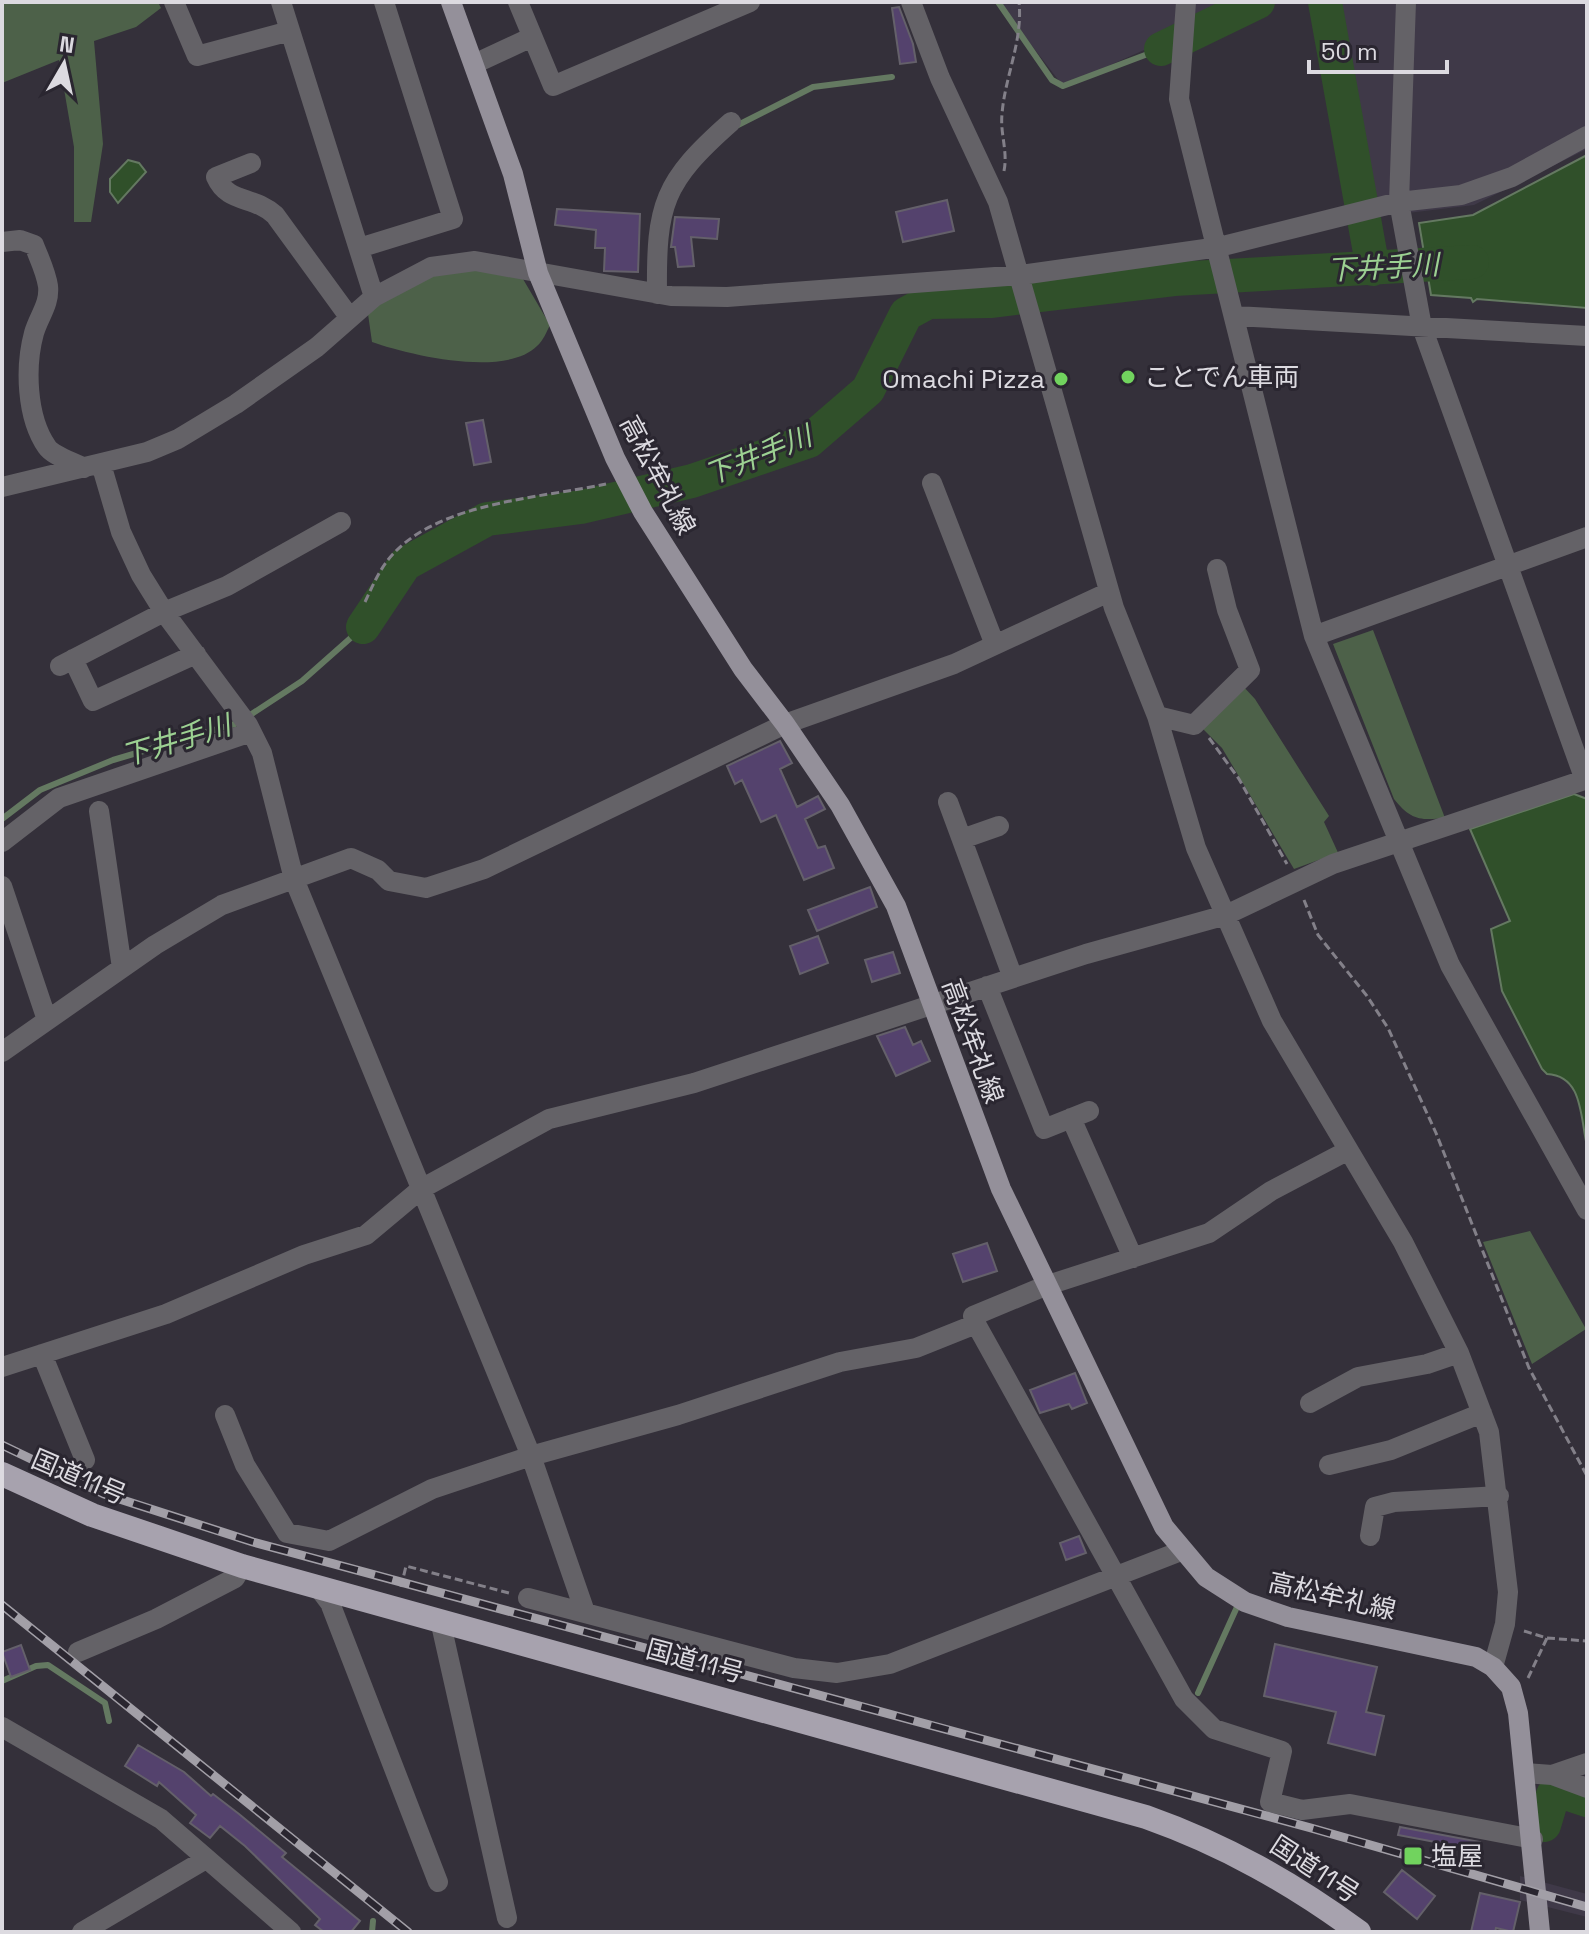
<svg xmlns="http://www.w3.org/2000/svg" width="1589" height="1934" font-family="'Space Grotesk','Noto Sans JP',sans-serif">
<rect width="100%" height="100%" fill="#34303a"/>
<path fill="#3f3948" d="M998 2H1252L1063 86Z
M1326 2H1587V149L1474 205 1375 217Z
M1520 1876 1587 1894V1917L1520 1900Z"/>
<path fill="#4d6149" d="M2 2H158L161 8 136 27 94 41 103 144 91 222H74V147L59 60 2 83Z
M477 266 523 279 550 325C547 331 543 341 537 346 505 378 409 355 372 342L367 307 434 269Z
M1373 630 1445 818C1419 821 1410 819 1394 799L1333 644Z
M1241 684 1255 699 1329 816 1324 822 1340 857 1324 858 1294 869 1222 748 1197 723Z
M1530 1231 1586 1329 1532 1364 1483 1242Z"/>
<path fill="#30502a" stroke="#647961" stroke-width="2" d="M1587 155V308L1477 299 1473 302 1471 298 1431 295 1419 223 1473 215Z
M128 160 139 163 146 172 118 203 110 192V179Z
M1574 794 1587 799V1146C1580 1116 1583 1076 1547 1074L1542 1069 1502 991 1491 929 1510 921 1470 829Z"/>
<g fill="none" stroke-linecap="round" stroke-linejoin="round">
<path stroke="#647961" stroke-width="6" d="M998 2 1052 80 1063 86 1161 49
M736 126 813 87 892 77
M2 819 40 790 113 760 238 723 302 681 363 627
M2 1681 36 1666 48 1665 105 1703 109 1721
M1198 1693 1237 1607
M372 1932 373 1921"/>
<path stroke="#30502a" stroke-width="34" d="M1325 2 1373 269
M1161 49 1258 2
M363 627 405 564 487 519 581 507 692 481 809 441 868 390 906 314 928 302 990 301 1174 279 1472 262
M1544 1825 1553 1795 1563 1792 1587 1800"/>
</g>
<path fill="#54426d" stroke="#64606a" stroke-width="2" d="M899 7 913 44 916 62 900 64 892 8Z
M947 200 954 231 903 242 896 212Z
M557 209 640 214 638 272 604 271 605 248H595L596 230 555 225Z
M675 217 719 219 717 239 691 237 694 266 678 267 675 247H671Z
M483 420 491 462 474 465 466 423Z
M780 741 792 763 780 769 797 807 818 796 825 809 805 819 818 848 825 846 834 868 804 880 776 815 761 822 742 780 735 784 727 766Z
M870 887 877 907 817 931 808 910Z
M818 936 828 963 800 974 790 946Z
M893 952 900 973 872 982 865 960Z
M905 1027 913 1045 921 1041 930 1061 896 1076 877 1036Z
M987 1243 997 1271 963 1282 953 1254Z
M1075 1373 1087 1403 1072 1409 1069 1404 1040 1413 1030 1390Z
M1079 1536 1086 1553 1066 1560 1060 1543Z
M1275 1644 1377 1667 1366 1712 1384 1716 1375 1755 1328 1743 1336 1712 1264 1696Z
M21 1645 30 1670 11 1677 2 1652Z
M138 1745 184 1772 211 1796 213 1794 239 1814 286 1853 282 1857 360 1921 351 1932H324L315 1925 320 1919 245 1846 220 1826 210 1838 190 1823 196 1815 159 1782 157 1786 125 1766Z
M1400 1827 1480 1842 1478 1850 1398 1835Z
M1402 1870 1435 1896 1417 1919 1384 1892Z
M1480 1893 1520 1902 1513 1932 1496 1928 1495 1932H1471Z"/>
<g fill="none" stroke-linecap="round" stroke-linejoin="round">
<path stroke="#838089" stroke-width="3" stroke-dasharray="8 4" stroke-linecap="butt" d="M1004 171C1008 151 1000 134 1002 114 1005 76 1023 41 1019 2
M365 602C373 585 380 568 393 554 441 502 541 498 606 484
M1209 738 1239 779 1287 864
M1304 900 1318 935 1367 996 1388 1028 1436 1133 1529 1368 1587 1476
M401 1587 406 1566 509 1593
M1524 1631 1547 1638 1587 1641
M1528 1678 1547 1638"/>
<path stroke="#646267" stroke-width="20" d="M174 2 197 56 290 31
M281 2 374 297
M518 2 553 86 750 2
M911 2 940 78 998 202 1114 608 1157 716 1196 848 1272 1021 1403 1242 1459 1353 1489 1432 1508 1592 1505 1624 1493 1667
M1186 2 1179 99 1314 636 1450 965 1587 1210
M1406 2 1399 202 1461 195 1512 177 1587 136
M474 64 532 37
M251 163 216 177C228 204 253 195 275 215L350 318
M2 242 20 240 34 245C39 258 46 272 48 286 50 304 39 316 34 333 25 366 26 417 47 447 53 456 74 462 84 468
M359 248 453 219 384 2
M657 294C656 204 663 182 731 122
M1235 316 1587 336
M101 464 121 532 141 575 164 612 248 725 262 753 294 879 531 1456 585 1612
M932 483 995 645
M2 487 147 452 178 439 236 404 317 347 374 297 431 267 475 261 671 296 727 297 1021 275 1219 247 1399 202 1422 327 1585 780
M1314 636 1587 537
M73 659 93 701 196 654
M60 666 164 612 227 586 341 522
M1157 716 1194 725 1250 670 1227 610 1217 569
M948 802 1013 978
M99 811 122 968
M962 839 999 826
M2 842 59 798 251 732
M2 886 47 1020
M987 986 1044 1129 1089 1111
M2 1052 155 945 222 905 351 858 378 870 389 881 426 888 484 869 785 724 954 664 1109 592
M1071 1118 1133 1258
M976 1324 1184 1699 1214 1729 1282 1751 1270 1802 1302 1810 1350 1804 1533 1839
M42 1354 85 1460
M2 1367 166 1314 304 1255 366 1235 421 1189 549 1119 694 1083 1086 954 1226 915 1333 864 1587 779
M1310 1403 1358 1377 1427 1364 1459 1353
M225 1415 245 1465 287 1533 329 1541 432 1489 531 1456 678 1415 840 1362 916 1348 976 1324 973 1316 1045 1286 1209 1233 1271 1191 1347 1151
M1329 1465 1391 1450 1482 1413
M1370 1536 1375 1507 1394 1502 1499 1496
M318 1587 330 1603 438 1882
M528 1598 794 1668 837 1673 890 1664 1181 1551
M440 1620 507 1918
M78 1652 156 1619 235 1578 242 1566
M2 1727 161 1819 291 1932
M1525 1773 1552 1775 1587 1788
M1552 1775 1587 1763
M82 1932 206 1859"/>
<path stroke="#94909a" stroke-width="20" d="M451 2 513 174 538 273 615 458 643 512 743 669 785 724 840 805 896 906 1001 1189 1164 1527 1206 1577 1245 1602 1288 1617 1476 1657 1493 1667 1511 1687 1518 1713 1540 1932"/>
<path stroke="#a7a2ae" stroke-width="24" d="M2 1474 92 1515 242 1566 1146 1817C1225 1845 1292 1883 1359 1932"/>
<g stroke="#a29fa7" stroke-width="9">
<path id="rail" d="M2 1445 104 1494 253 1542 1311 1828 1587 1907
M2 1605 408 1932"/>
</g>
<use href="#rail" stroke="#2a2630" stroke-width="6" stroke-dasharray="18" stroke-linecap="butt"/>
</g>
<g fill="#71d35e" stroke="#2a2630" stroke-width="3">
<circle cx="1128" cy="377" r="8"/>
<circle cx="1061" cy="379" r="8"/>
<rect x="1403" y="1846" width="20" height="20" rx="4"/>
</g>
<g text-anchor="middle" stroke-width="6" stroke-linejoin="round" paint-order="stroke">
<g font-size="26" fill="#dcdae0" stroke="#2a2630" text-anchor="start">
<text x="1144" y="386">ことでん車両</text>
<text x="1045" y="388" text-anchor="end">Omachi Pizza</text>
<text x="1431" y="1865">塩屋</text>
</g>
<g font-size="26" fill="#dcdae0" stroke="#2a2630">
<text transform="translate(658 475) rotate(62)" y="9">高松牟礼線</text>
<text transform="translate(973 1041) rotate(70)" y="9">高松牟礼線</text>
<text transform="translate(79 1477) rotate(23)" y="9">国道11号</text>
<text transform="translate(1332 1596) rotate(13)" y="9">高松牟礼線</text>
<text transform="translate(695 1661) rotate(15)" y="9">国道11号</text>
<text transform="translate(1315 1869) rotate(33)" y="9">国道11号</text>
</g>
<g font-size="28" font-style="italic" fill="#9cd192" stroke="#2a2630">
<text transform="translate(1383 267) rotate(-3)" y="10">下井手川</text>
<text transform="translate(758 455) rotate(-22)" y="10">下井手川</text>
<text transform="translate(176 740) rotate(-17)" y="10">下井手川</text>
</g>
</g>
<rect width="1589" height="1934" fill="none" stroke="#dcdae0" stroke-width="8"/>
<g transform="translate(64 64) rotate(9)" stroke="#2a2630" stroke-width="6" paint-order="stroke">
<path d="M0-6L14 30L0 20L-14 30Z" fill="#dcdae0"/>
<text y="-12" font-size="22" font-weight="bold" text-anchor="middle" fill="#dcdae0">N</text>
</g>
<path d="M1309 60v12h138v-12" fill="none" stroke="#dcdae0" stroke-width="4"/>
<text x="1321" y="60" font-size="24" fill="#dcdae0" stroke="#2a2630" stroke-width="6" paint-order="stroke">50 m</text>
</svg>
